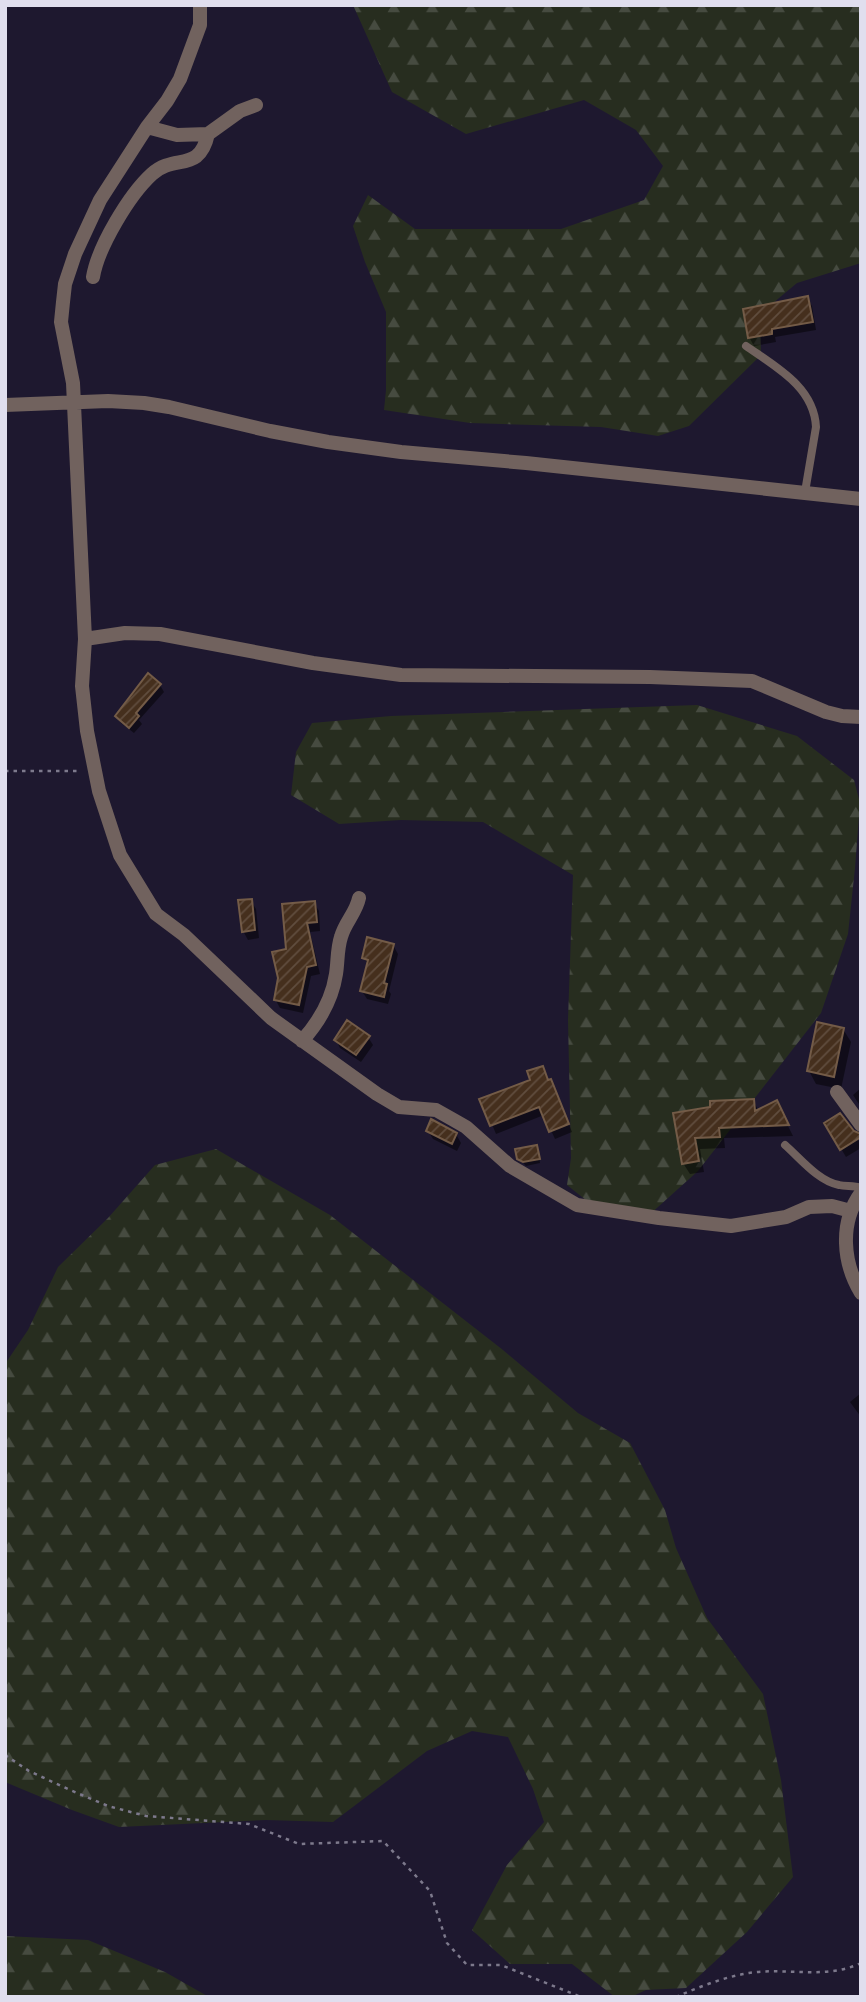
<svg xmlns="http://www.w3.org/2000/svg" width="866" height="2002" font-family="Raleway,sans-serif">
<defs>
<pattern id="forest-firs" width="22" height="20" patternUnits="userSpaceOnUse" patternTransform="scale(1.75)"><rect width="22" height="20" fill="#272d1f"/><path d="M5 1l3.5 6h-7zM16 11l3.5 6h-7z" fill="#464b40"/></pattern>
<pattern id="building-hatch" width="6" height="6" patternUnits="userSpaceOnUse" patternTransform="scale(1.75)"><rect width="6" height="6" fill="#452f1d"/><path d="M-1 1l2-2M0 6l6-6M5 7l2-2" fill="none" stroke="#604d3e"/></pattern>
</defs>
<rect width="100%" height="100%" fill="#1e182f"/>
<path fill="url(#forest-firs)" d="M353 5H861V263L797 283 760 314 761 355 689 426 658 436 601 427 470 423 384 410 386 390V312L365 262 353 226 368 195 415 229H561L644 200 663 166 636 130 584 100 466 134 392 92Z
M697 705 797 736 854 780 860 803 855 868 848 934 821 1013 698 1171 648 1216 592 1205 567 1185 571 1158 568 1020 573 875 483 822 401 820 339 824 291 795 296 752 312 723 391 716Z
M216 1149 330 1215 503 1350 578 1413 630 1443 665 1510 676 1548 707 1618 763 1694 781 1780 793 1877 747 1932 686 1988 646 1990 631 1997H615L572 1964H510L472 1930 507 1865 544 1822 533 1789 508 1737 472 1731 427 1751 333 1822 266 1820 119 1827 72 1810 5 1782V1364L28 1330 58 1267 108 1218 155 1165Z
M5 1936 88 1940 165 1972 209 1997H5Z"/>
<path fill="#0007" d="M807 298 812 306 816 330 775 337 776 342 754 346 749 337Z
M160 685 164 692 139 720 142 724 134 733 121 723 117 716Z
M251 901 256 909 259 938 248 940 243 931Z
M314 903 319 911 320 931 310 932 320 974 311 976 303 1013 280 1008 275 999 288 950Z
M393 945 398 954 389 991 391 994 388 1004 367 999 362 991 368 965 364 958Z
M843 1029 851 1042 841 1089 816 1084 809 1071Z
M368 1037 373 1045 361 1062 340 1048 336 1040Z
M542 1068 555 1089 572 1132 555 1139 544 1115 496 1134 482 1100 532 1081Z
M861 1088V1107L853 1095Z
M753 1101 759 1111 782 1114 793 1136 724 1138 725 1148 700 1149 704 1172 690 1174 683 1163 675 1115Z
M826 1123 858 1139 861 1148 846 1157Z
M428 1131 456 1134 461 1143 457 1151 433 1139Z
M538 1150 540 1163 526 1166 519 1158Z
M861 1393V1417L850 1402Z"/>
<path fill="url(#building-hatch)" stroke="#735b47" stroke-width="2" d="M808 296 813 322 772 329V334L748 338 743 309Z
M148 673 161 684 136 713 139 716 129 728 115 716Z
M252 899 255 930 242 932 238 900Z
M315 901 317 922 307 923 316 965 307 967 299 1005 274 1000 278 978 272 952 286 949 282 904Z
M367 937 394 944 384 983 387 984 384 997 360 991 368 960 362 958Z
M347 1020 370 1036 356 1055 334 1040Z
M817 1022 844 1028 834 1077 807 1071Z
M543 1066 548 1080 551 1079 569 1124 549 1132 539 1107 490 1126 479 1099 530 1080 527 1071Z
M754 1099 755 1111 777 1100 789 1125 719 1128 720 1137 695 1138 699 1161 682 1164 673 1113 710 1107V1101Z
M840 1113 854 1131 861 1134V1137L840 1150 824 1123Z
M431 1119 457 1133 452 1144 426 1131Z
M537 1145 540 1159 523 1162 517 1159 515 1149Z"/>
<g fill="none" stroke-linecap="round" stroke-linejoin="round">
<path stroke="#7d798c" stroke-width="2.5" stroke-dasharray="3.5 5" stroke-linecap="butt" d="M5 771H81
M5 1755 29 1771 70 1790 108 1806 146 1816 249 1824 299 1844 383 1841 430 1891 447 1943 467 1965H501L581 1997
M676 1997C699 1987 724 1977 749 1973 786 1967 826 1980 861 1963"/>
<path stroke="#71625e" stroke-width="8" d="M746 346C776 367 814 387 816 427L805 492
M785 1145C800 1158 818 1181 839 1185 846 1187 853 1185 861 1188"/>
<path stroke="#71625e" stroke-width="14" d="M200 5V25L180 79 167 101 147 127 100 200 75 254 65 284 63 302 61 322 73 383 85 639 82 686 87 731 99 791 120 855 156 914 184 935 271 1018 377 1094 399 1107 436 1110 452 1119 466 1127 510 1166 577 1205 659 1218 731 1226 786 1217 809 1207 832 1206 851 1211
M147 127 177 135 208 134 240 111 256 105
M93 277C98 247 129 195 152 174 175 153 199 174 208 134
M5 405 108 401 144 403 169 407 270 431 328 442 401 452 526 463 861 499
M85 639 125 633 160 634 313 663 401 675 650 677 752 681 826 712 842 716 861 717
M302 1041C319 1022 332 1000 336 974 338 962 337 949 341 937 345 922 356 913 359 898
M837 1092 861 1125
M861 1193C839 1223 843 1263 861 1293"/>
</g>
<rect width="866" height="2002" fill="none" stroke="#e0deee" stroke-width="14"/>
</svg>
